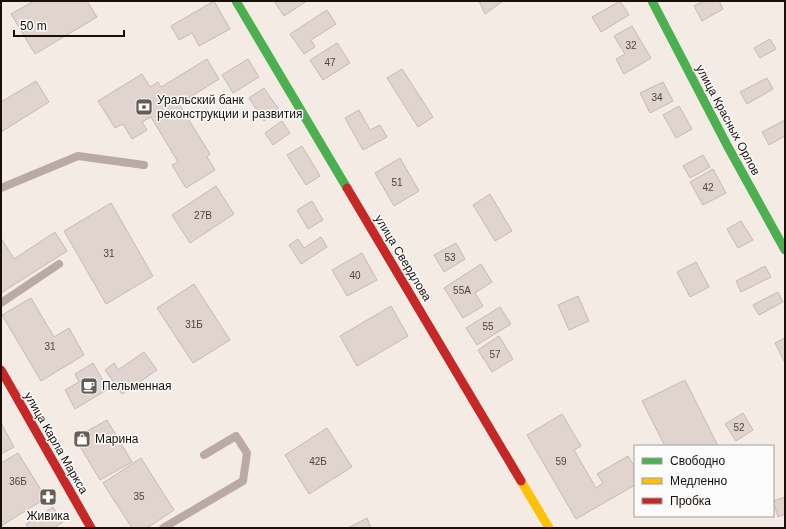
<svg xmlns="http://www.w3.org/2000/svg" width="786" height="529" font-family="Helvetica,sans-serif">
<rect width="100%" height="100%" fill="#f4ebe4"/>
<path fill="#e1d3cd" stroke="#c5bbb6" d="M34 1H87L97 17 35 54 11 14Z
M214 1 230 29 199 46 192 33 179 40 171 26Z
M274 1H307L284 16Z
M479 1H503L485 14Z
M620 1 629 15 601 32 592 17Z
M703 1H719L723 9 702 21 694 6Z
M327 10 336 24 311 40 315 47 304 54 290 34Z
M632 26 651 58 624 74 616 59 625 54 614 36Z
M770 39 776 49 760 58 754 48Z
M337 43 350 63 323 80 310 60Z
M207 59 219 79 179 104 210 154 207 157 215 170 186 188 172 165 178 162 151 117 142 122 147 130 132 139 123 124 115 128 98 101 142 74 150 87 158 82 161 87Z
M248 59 259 77 233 93 222 75Z
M402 69 433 117 418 127 387 78Z
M767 78 773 89 747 104 740 92Z
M36 81 49 102 1 132V102Z
M663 82 673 101 650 113 640 93Z
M264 88 279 110 264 121 249 98Z
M679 106 692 129 676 138 663 115Z
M359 110 370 130 380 125 387 137 363 150 345 118Z
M785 120V136L769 145 762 132Z
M282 121 290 133 273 145 265 133Z
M302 146 320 176 306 185 287 155Z
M703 155 710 167 690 178 683 166Z
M400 158 419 191 394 206 375 173Z
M713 169 726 193 703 205 690 182Z
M216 186 234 214 190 243 172 215Z
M490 194 512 231 495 241 473 205Z
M312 201 323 220 308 229 297 210Z
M111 203 153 276 106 304 64 231Z
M741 221 753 240 738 248 727 229Z
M55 232 67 251 1 293V238L14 259Z
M321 237 327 247 301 264 289 245 298 239 304 248Z
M456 243 465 259 444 272 434 255Z
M362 253 377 280 347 296 332 270Z
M696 262 709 287 690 297 677 272Z
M481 264 492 282 475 293 483 306 463 318 444 288Z
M765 266 771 277 741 292 736 281Z
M194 284 230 340 193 363 157 308Z
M778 292 783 302 759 315 753 305Z
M578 296 589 321 569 330 558 305Z
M31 298 54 337 69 328 84 355 41 381 2 315Z
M391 306 408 336 357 366 340 336Z
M500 307 511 324 477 345 466 328Z
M499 336 513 359 492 372 478 350Z
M785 338V363L775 343Z
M144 352 157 370 122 394 105 370 114 363 118 370Z
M93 363 108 389 75 409 65 390 79 382 75 374Z
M685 380 718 446H665L642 401Z
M743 413 753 430 736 441 725 424Z
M562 414 581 446 574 450 596 488 603 483 597 474 628 456 635 467V485L576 519 527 435Z
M107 420 132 462 100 480 75 438Z
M1 423 14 447 1 454Z
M327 428 352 467 309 494 285 455Z
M18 453 46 498 1 526V463Z
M141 458 174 510 147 528H132L103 483Z
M785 497V514L778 517 773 501Z
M53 507 63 522 54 528H28L26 524Z
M367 518 371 528H348Z"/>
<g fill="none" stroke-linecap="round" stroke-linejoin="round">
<path stroke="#baaaa3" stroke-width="8" d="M1 188 78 156 144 165
M1 303 59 264
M163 528 243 481 247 453 236 436 204 455"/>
<path stroke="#4caf50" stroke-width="9" d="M236 1 347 188
M652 1 728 147 785 250"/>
<path stroke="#ffc107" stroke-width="9" d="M521 481 549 528"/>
<path stroke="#c62828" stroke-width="9" d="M347 188 521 481
M1 370 91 528"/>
</g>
<defs>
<g id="bank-square" transform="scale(0.9)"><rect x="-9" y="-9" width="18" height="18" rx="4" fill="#665d56" stroke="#fbfbfb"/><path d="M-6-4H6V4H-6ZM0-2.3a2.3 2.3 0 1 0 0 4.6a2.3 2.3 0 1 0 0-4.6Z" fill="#fff"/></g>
<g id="cafe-square" transform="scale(0.9)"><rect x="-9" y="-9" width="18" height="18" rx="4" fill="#665d56" stroke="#fbfbfb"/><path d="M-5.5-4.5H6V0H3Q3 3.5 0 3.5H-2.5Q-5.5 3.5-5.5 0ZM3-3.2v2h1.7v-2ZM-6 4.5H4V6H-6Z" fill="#fff"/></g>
<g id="shop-square" transform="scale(0.9)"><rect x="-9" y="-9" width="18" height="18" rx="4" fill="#665d56" stroke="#fbfbfb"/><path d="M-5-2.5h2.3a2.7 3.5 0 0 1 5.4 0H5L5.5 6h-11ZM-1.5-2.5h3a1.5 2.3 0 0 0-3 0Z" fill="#fff"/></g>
<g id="pharmacy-square" transform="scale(0.9)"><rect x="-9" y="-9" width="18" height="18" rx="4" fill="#665d56" stroke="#fbfbfb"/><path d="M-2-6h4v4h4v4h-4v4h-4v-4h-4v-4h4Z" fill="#fff"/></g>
</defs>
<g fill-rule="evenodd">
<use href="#bank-square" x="144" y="107"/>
<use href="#cafe-square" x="89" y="386"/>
<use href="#shop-square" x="82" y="439"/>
<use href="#pharmacy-square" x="48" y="497"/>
</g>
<g text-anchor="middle" stroke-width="3" stroke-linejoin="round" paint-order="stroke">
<g font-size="10" fill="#4e443d">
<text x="631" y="49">32</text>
<text x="330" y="66">47</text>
<text x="657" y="101">34</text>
<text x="397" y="186">51</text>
<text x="708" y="191">42</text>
<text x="203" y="219">27В</text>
<text x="109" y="257">31</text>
<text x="450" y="261">53</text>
<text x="355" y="279">40</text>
<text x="462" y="294">55А</text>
<text x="194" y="328">31Б</text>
<text x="488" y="330">55</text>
<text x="50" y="350">31</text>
<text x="495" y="358">57</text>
<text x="739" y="431">52</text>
<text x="318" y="465">42Б</text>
<text x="561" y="465">59</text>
<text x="18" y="485">36Б</text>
<text x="139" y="500">35</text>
</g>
<g font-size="12" fill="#191009" stroke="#fbfbfb" text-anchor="start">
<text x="157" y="104">Уральский банк<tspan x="157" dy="14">реконструкции и развития</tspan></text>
<text x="102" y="390">Пельменная</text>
<text x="95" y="443">Марина</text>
<text x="48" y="520" text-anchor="middle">Живика</text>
</g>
<g font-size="12" fill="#191009" stroke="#fbfbfb">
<text transform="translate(728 120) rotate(62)" y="4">улица Красных Орлов</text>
<text transform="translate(403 258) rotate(59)" y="4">улица Свердлова</text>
<text transform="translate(56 443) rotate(60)" y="4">улица Карла Маркса</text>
</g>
</g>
<rect width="786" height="529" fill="none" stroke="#191009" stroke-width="4"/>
<rect x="634" y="445" width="140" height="72" fill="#fbfbfb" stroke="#a19d9a"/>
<rect x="642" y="458" width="20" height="6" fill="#4caf50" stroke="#a19d9a"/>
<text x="670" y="465" font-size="12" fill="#191009">Свободно</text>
<rect x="642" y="478" width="20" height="6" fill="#ffc107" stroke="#a19d9a"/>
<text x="670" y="485" font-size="12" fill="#191009">Медленно</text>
<rect x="642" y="498" width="20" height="6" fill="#c62828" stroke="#a19d9a"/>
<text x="670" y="505" font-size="12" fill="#191009">Пробка</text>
<path d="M14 30v6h110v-6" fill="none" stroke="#191009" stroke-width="2"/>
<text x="20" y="30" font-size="12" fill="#191009" stroke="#fbfbfb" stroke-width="3" paint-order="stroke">50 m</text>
</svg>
